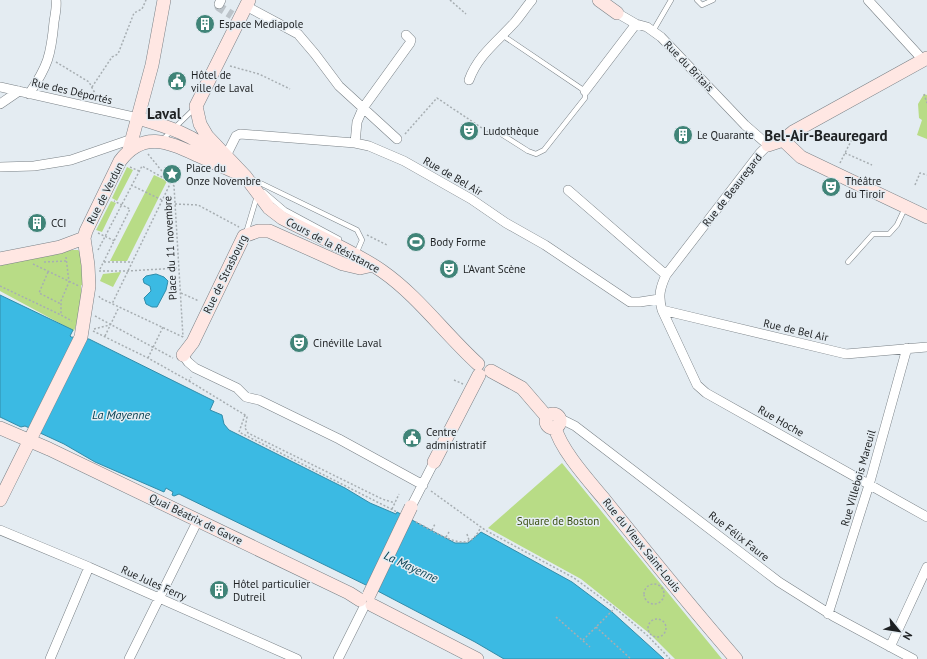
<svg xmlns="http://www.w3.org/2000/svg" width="927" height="659" font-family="'PT Sans',sans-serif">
<rect width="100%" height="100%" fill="#e4ecf2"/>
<path fill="#b8dc86" d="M924 94 927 95V139L917 135 922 120 919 118 918 104Z
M127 167 133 170 117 201 112 198Z
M154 175 167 181 127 261H110Z
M111 201 116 203 102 232 96 230Z
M72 250H78L81 253 85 287 81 285V311L74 331 0 291V263Z
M121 272 113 287 100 281 103 274Z
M562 463 722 659H675L649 633 581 579 488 528Z"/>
<path fill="#3bbae3" stroke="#328ca9" d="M156 274 164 277 168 281 166 290 157 307H152L146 304 144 298 151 291 150 286 144 283 143 279 146 276Z
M0 295 73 330 70 336 71 337 89 339 214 401 210 410 222 415 224 424 229 430 345 488 370 503 396 514 397 512 455 543H468L481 532 572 582 612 612 664 659H504L475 642 370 587 179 494 174 496 172 495 173 492 166 488 164 492 95 462 64 444 25 426 21 427 0 417Z"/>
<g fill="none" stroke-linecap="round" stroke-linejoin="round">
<path stroke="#bcc3c9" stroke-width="9" stroke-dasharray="9 4.5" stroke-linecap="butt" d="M219 4V7L232 15"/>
<g stroke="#798086" stroke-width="5.5">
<path id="lane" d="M697 0 702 5 713 0
M653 31 671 0
M498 132 528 151 536 154 544 150 585 98V91L502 35
M162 140 194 109
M252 179 357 230 362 240 356 254
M264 192 285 210 339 239
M246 233 257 196
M848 262 873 234H889L897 225 905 208"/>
</g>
<g stroke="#798086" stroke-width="10">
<path id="street" d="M868 0 923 60
M219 4 221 0
M246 6 298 34 315 54 339 86 397 139
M617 13 636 24 647 27 661 37 745 125 768 145 760 153 666 275C660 288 658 296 662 310L697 385 706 393 927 517
M469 80C478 55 498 41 515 22 521 15 526 7 532 0
M0 87 138 118
M585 91 636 24
M29 94C48 66 51 55 54 22 55 15 57 7 56 0
M0 104 19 91
M355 143 357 122 363 108 410 43 411 40 406 35
M226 156 236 136 240 134 355 143 369 146 404 161 471 199 506 223 545 245 630 302H640L659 299
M0 167 34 166 71 160 132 139
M568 190 666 275
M662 310 846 354 927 347
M183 355 188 362 195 368 237 388 246 397 259 400 339 439 423 485
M559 418 575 426 779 582 833 616 913 659
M411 507 434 462
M0 530 89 567 297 659
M828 614 869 485 907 348
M890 647 927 567
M50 659 89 567
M129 659 198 520
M338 659 364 607"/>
</g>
<g stroke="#798086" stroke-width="14">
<path id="secondary" d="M249 0 196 106 200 124 207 136 245 176 269 208 282 218C314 235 352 250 382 271 418 296 445 334 478 364
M599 0 617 13
M138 118C165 126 196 135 216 156
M783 140 801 157 927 217
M768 145 783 140 793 132 927 58
M129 150 152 65 164 0
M0 259 60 247 84 238
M183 355 193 342 244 236 258 231H269L343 264 360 268 373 265
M491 371 522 388 547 417
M546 421a7 7 0 1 1 14 0a7 7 0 1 1-14 0Z
M555 427C560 449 589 481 604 499 647 553 691 607 736 659
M0 428 49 449 349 593 360 600
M434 462 479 375
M0 500 81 337 89 286 88 265 84 238 86 231 120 161C143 130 168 142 197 155 211 161 226 168 240 174
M372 605 477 659"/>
</g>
<path stroke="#a7aeb2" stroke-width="1.5" stroke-dasharray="2 2" stroke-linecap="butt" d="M450 0 466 14
M56 62 89 82 96 95
M230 66 259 74 290 89
M92 87 112 57 118 54 134 13 142 9 146 0
M924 94 927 103
M405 134 437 98 488 132 492 128
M845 153 872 165
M148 154 174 186 183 337
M840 163 855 133
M130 167 139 171
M131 185 162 200
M915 185 920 173 927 175
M175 204 198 205 239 227
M98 233 115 241
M367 235 387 245
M98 250 142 166 171 182 112 304
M66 257 69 282 61 301V315L72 321
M44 262 66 261
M104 262H132
M33 264 79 286
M100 269 130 209 114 201
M99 271H127L179 268
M48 272 39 293 61 304
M0 286 61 315
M181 293 199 301
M99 296 100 298 183 337
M95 316 173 358
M94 329 110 325
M93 331 148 358 189 381 191 377
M105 336 119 307
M148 358 163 327
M454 380 463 384
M189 381 245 415 247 417 245 428 248 433 382 499 395 503
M245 415 239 432 397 512
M431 491 485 530 574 578 615 608 648 636 670 659
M392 509 399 494
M416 522C430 529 457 548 471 540 476 537 478 532 481 527
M432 530 435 524
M467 534 469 540
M446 537 449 532
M644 594a10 10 0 1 1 20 0a10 10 0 1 1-20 0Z
M556 617 590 647
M648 628a9 9 0 1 1 18 0a9 9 0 1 1-18 0Z
M596 627 631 659
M583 640 615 608"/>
<use href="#lane" stroke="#fff" stroke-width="4.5"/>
<use href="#street" stroke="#fff" stroke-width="9"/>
<use href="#secondary" stroke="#ffe7e3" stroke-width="13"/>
<g stroke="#798086" stroke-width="14" stroke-linecap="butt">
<path id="secondary-bridge" d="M369 595 411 507"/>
</g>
<use href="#secondary-bridge" stroke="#ffe7e3" stroke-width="13"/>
</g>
<defs>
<g id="building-disc" transform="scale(1)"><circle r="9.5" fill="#408478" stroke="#e4ecf2"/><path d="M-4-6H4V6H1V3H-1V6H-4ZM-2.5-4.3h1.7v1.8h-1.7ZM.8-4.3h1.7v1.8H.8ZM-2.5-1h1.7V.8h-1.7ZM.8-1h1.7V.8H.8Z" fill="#fff"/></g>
<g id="civic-disc" transform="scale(1)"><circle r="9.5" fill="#408478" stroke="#e4ecf2"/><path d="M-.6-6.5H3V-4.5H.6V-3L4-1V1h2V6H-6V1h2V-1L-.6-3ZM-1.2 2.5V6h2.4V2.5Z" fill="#fff"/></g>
<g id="theatre-disc" transform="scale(1)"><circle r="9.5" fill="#408478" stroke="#e4ecf2"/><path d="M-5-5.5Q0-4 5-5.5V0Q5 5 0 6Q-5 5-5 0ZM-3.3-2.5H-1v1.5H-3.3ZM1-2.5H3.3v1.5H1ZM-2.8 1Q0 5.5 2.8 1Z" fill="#fff"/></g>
<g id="sight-disc" transform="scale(1)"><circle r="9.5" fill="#408478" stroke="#e4ecf2"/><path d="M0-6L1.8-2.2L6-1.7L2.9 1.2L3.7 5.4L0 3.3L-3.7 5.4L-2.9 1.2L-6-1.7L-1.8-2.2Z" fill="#fff"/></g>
<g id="stadium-disc" transform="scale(1)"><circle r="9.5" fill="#408478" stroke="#e4ecf2"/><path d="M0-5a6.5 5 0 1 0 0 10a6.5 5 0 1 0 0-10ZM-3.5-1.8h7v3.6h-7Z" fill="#fff"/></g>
</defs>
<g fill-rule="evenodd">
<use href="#building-disc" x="205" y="24"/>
<use href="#civic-disc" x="177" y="81"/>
<use href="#theatre-disc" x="469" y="131"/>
<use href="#building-disc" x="683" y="135"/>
<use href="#sight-disc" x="172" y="174"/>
<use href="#theatre-disc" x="831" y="187"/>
<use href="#building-disc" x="37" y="223"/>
<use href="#stadium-disc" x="416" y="242"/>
<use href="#theatre-disc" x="449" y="269"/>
<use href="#theatre-disc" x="299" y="343"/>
<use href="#civic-disc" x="412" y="438"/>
<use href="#building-disc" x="219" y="590"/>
</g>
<g text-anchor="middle" stroke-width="3" stroke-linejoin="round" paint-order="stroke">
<g font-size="11" fill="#1e2123" stroke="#e4ecf2" text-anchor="start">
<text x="219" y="28">Espace Mediapole</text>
<text x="191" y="79">Hôtel de<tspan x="191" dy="13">ville de Laval</tspan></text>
<text x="483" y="135">Ludothèque</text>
<text x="697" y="139">Le Quarante</text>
<text x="186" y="172">Place du<tspan x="186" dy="13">Onze Novembre</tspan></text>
<text x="845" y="185">Théâtre<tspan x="845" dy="13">du Tiroir</tspan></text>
<text x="51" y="227">CCI</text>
<text x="430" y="246">Body Forme</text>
<text x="463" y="273">L'Avant Scène</text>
<text x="313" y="347">Cinéville Laval</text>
<text x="426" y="436">Centre<tspan x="426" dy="13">administratif</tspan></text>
<text x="233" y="588">Hôtel particulier<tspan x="233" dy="13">Dutreil</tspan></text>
</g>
<g font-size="11" fill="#1e2123" stroke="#e4ecf2">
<text transform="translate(689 66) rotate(46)" y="4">Rue du Britais</text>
<text transform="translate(72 91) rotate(13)" y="4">Rue des Déportés</text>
<text transform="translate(453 176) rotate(30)" y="4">Rue de Bel Air</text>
<text transform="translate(732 190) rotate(-52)" y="4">Rue de Beauregard</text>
<text transform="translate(105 193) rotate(-63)" y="4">Rue de Verdun</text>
<text transform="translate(333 245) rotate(28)" y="4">Cours de la Résistance</text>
<text transform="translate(170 248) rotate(-93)" y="4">Place du 11 novembre</text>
<text transform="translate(225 274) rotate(-64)" y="4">Rue de Strasbourg</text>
<text transform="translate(796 330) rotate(13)" y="4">Rue de Bel Air</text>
<text transform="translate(781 421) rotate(30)" y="4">Rue Hoche</text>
<text transform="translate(858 478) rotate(-74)" y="4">Rue Villebois Mareuil</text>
<text transform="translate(196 519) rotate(26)" y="4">Quai Béatrix de Gavre</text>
<text transform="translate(739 536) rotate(38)" y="4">Rue Félix Faure</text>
<text transform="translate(642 545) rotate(51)" y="4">Rue du Vieux Saint-Louis</text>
<text transform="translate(154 583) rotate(24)" y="4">Rue Jules Ferry</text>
</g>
<g font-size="11" fill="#3a5011" stroke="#e4ecf2">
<text x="558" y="525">Square de Boston</text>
</g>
<g font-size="12" font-style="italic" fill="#043d4e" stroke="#e4ecf2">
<text x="121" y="419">La Mayenne</text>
<text transform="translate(411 567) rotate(25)" y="4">La Mayenne</text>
</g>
<g font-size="15" font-weight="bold" fill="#1e2123" stroke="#e4ecf2">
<text x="164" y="119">Laval</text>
<text x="826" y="141">Bel-Air-Beauregard</text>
</g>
</g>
<g transform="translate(899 631) rotate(120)" stroke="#e4ecf2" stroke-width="3" paint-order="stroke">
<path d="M0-3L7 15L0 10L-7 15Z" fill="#1e2123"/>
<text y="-6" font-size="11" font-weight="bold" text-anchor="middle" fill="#1e2123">N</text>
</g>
</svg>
